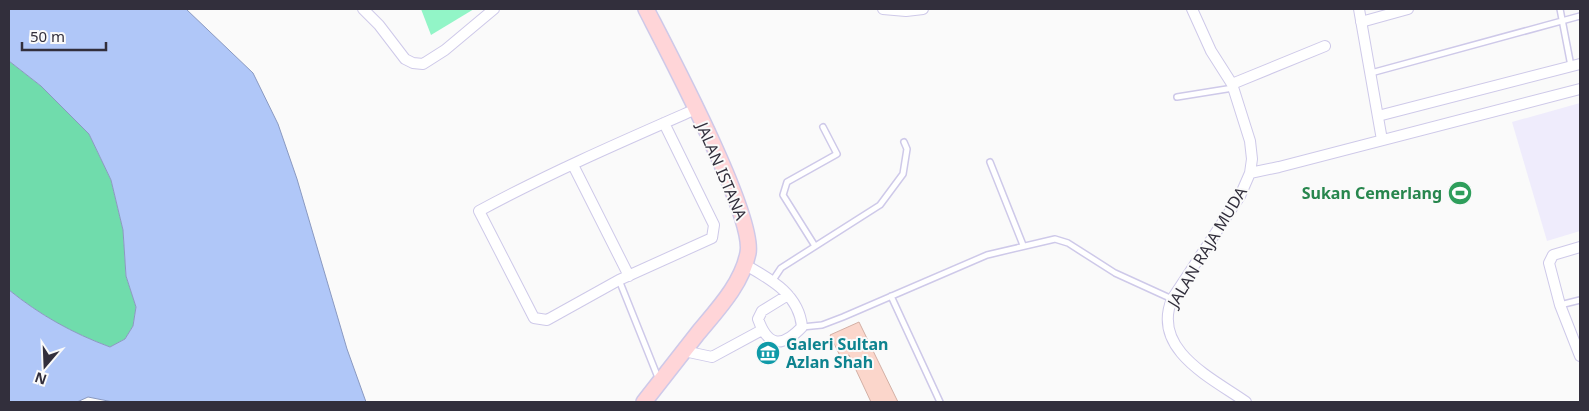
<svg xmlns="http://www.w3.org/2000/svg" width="1589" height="411" font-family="'Noto Sans',sans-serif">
<rect width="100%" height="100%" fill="#fafafa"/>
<path fill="#efecfc" d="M1580 103V231L1547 241 1512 122Z"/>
<path fill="#92f5c7" d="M421 9H474L431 35Z"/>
<path fill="#70dcac" d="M9 61 41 86 89 134 111 180 123 230 126 276 136 307 133 326 125 339 110 347C72 333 40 315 9 290Z"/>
<path fill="#b0c7f8" stroke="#8a99c0" d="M9 9H186L253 73 278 124 297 179 347 349 366 402H113L88 397 77 402H9V290C40 315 72 333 110 347L125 339 133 326 136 307 126 276 123 230 111 180 89 134 41 86 9 61Z"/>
<path fill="#fbd6cb" stroke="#d3b0a5" d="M859 322 898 402H871L849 355 841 358 830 335Z"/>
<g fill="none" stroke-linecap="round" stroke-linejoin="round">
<g stroke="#cec9e9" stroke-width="8">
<path id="lane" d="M1560 9 1571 66
M1371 73 1580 16
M1177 97 1233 88
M990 162 1023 245
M815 246 783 195 787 182 837 154 823 127
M619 280 659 380
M773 280 781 268 880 205 903 174 907 149 904 142
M891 296 940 402
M1560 305 1580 300
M802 327 822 325 843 317 987 255 1055 239 1068 243 1115 273 1172 299"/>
</g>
<g stroke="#cec9e9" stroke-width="12">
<path id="street" d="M363 9 379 25 405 59 413 63 423 64 445 50 494 9
M883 9 906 11 923 9
M1192 9 1211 51 1232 84 1250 141 1252 159 1250 173 1240 196 1172 299C1151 350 1212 378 1246 402
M1359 9 1382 140
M1361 22 1408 9
M1232 84 1325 46
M1378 116 1580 64
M664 123 714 225 712 238 619 280 547 320 534 318 479 211C549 173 623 141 696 109
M573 165 629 276
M1250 173 1279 167 1580 89
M1580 247 1553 255 1549 263 1560 305 1580 356
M744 264C770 279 799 294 802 327 782 348 768 347 758 319L762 311 788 295
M684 351 712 357 762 330"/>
</g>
<g stroke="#cec9e9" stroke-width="18">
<path id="secondary" d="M644 402C662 379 680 356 698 333 717 310 742 284 748 253 755 215 667 50 646 9"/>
</g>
<use href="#lane" stroke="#fff" stroke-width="5"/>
<use href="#street" stroke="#fff" stroke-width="10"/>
<use href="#secondary" stroke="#ffd5d8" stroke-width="15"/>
</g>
<defs>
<g id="stadium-disc" transform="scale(1.25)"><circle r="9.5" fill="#2e9e5b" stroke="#fafafa"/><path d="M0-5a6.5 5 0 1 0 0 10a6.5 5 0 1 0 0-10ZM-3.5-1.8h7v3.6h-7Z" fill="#fff"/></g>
<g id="museum-disc" transform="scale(1.25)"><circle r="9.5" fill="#0f9aa8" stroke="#fafafa"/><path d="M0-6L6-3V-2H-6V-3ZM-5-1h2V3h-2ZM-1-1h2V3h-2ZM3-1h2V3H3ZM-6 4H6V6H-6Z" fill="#fff"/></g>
</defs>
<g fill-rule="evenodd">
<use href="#stadium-disc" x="1460" y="193"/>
<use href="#museum-disc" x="768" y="353"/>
</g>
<g text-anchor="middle" stroke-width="4" stroke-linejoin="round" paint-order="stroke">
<g font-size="16" fill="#322f3c" stroke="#fafafa">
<text transform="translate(722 171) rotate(67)" y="6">JALAN ISTANA</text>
<text transform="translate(1207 247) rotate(-59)" y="6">JALAN RAJA MUDA</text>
</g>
<g font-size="16" font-weight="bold" fill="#27864d" stroke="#fafafa" text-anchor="end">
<text x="1442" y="199">Sukan Cemerlang</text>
</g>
<g font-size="16" font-weight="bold" fill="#0d838f" stroke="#fafafa" text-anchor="start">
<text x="786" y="350">Galeri Sultan<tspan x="786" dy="18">Azlan Shah</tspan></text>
</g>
</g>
<rect width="1589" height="411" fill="none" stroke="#322f3c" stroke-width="20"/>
<g transform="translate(45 366) rotate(199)" stroke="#fafafa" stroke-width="4" paint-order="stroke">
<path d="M0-4L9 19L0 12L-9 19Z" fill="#322f3c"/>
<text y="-8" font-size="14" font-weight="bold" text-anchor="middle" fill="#322f3c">N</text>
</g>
<path d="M22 42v8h84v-8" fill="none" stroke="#322f3c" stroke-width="2.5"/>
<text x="30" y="42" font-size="15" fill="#322f3c" stroke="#fafafa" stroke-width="4" paint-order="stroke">50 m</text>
</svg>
